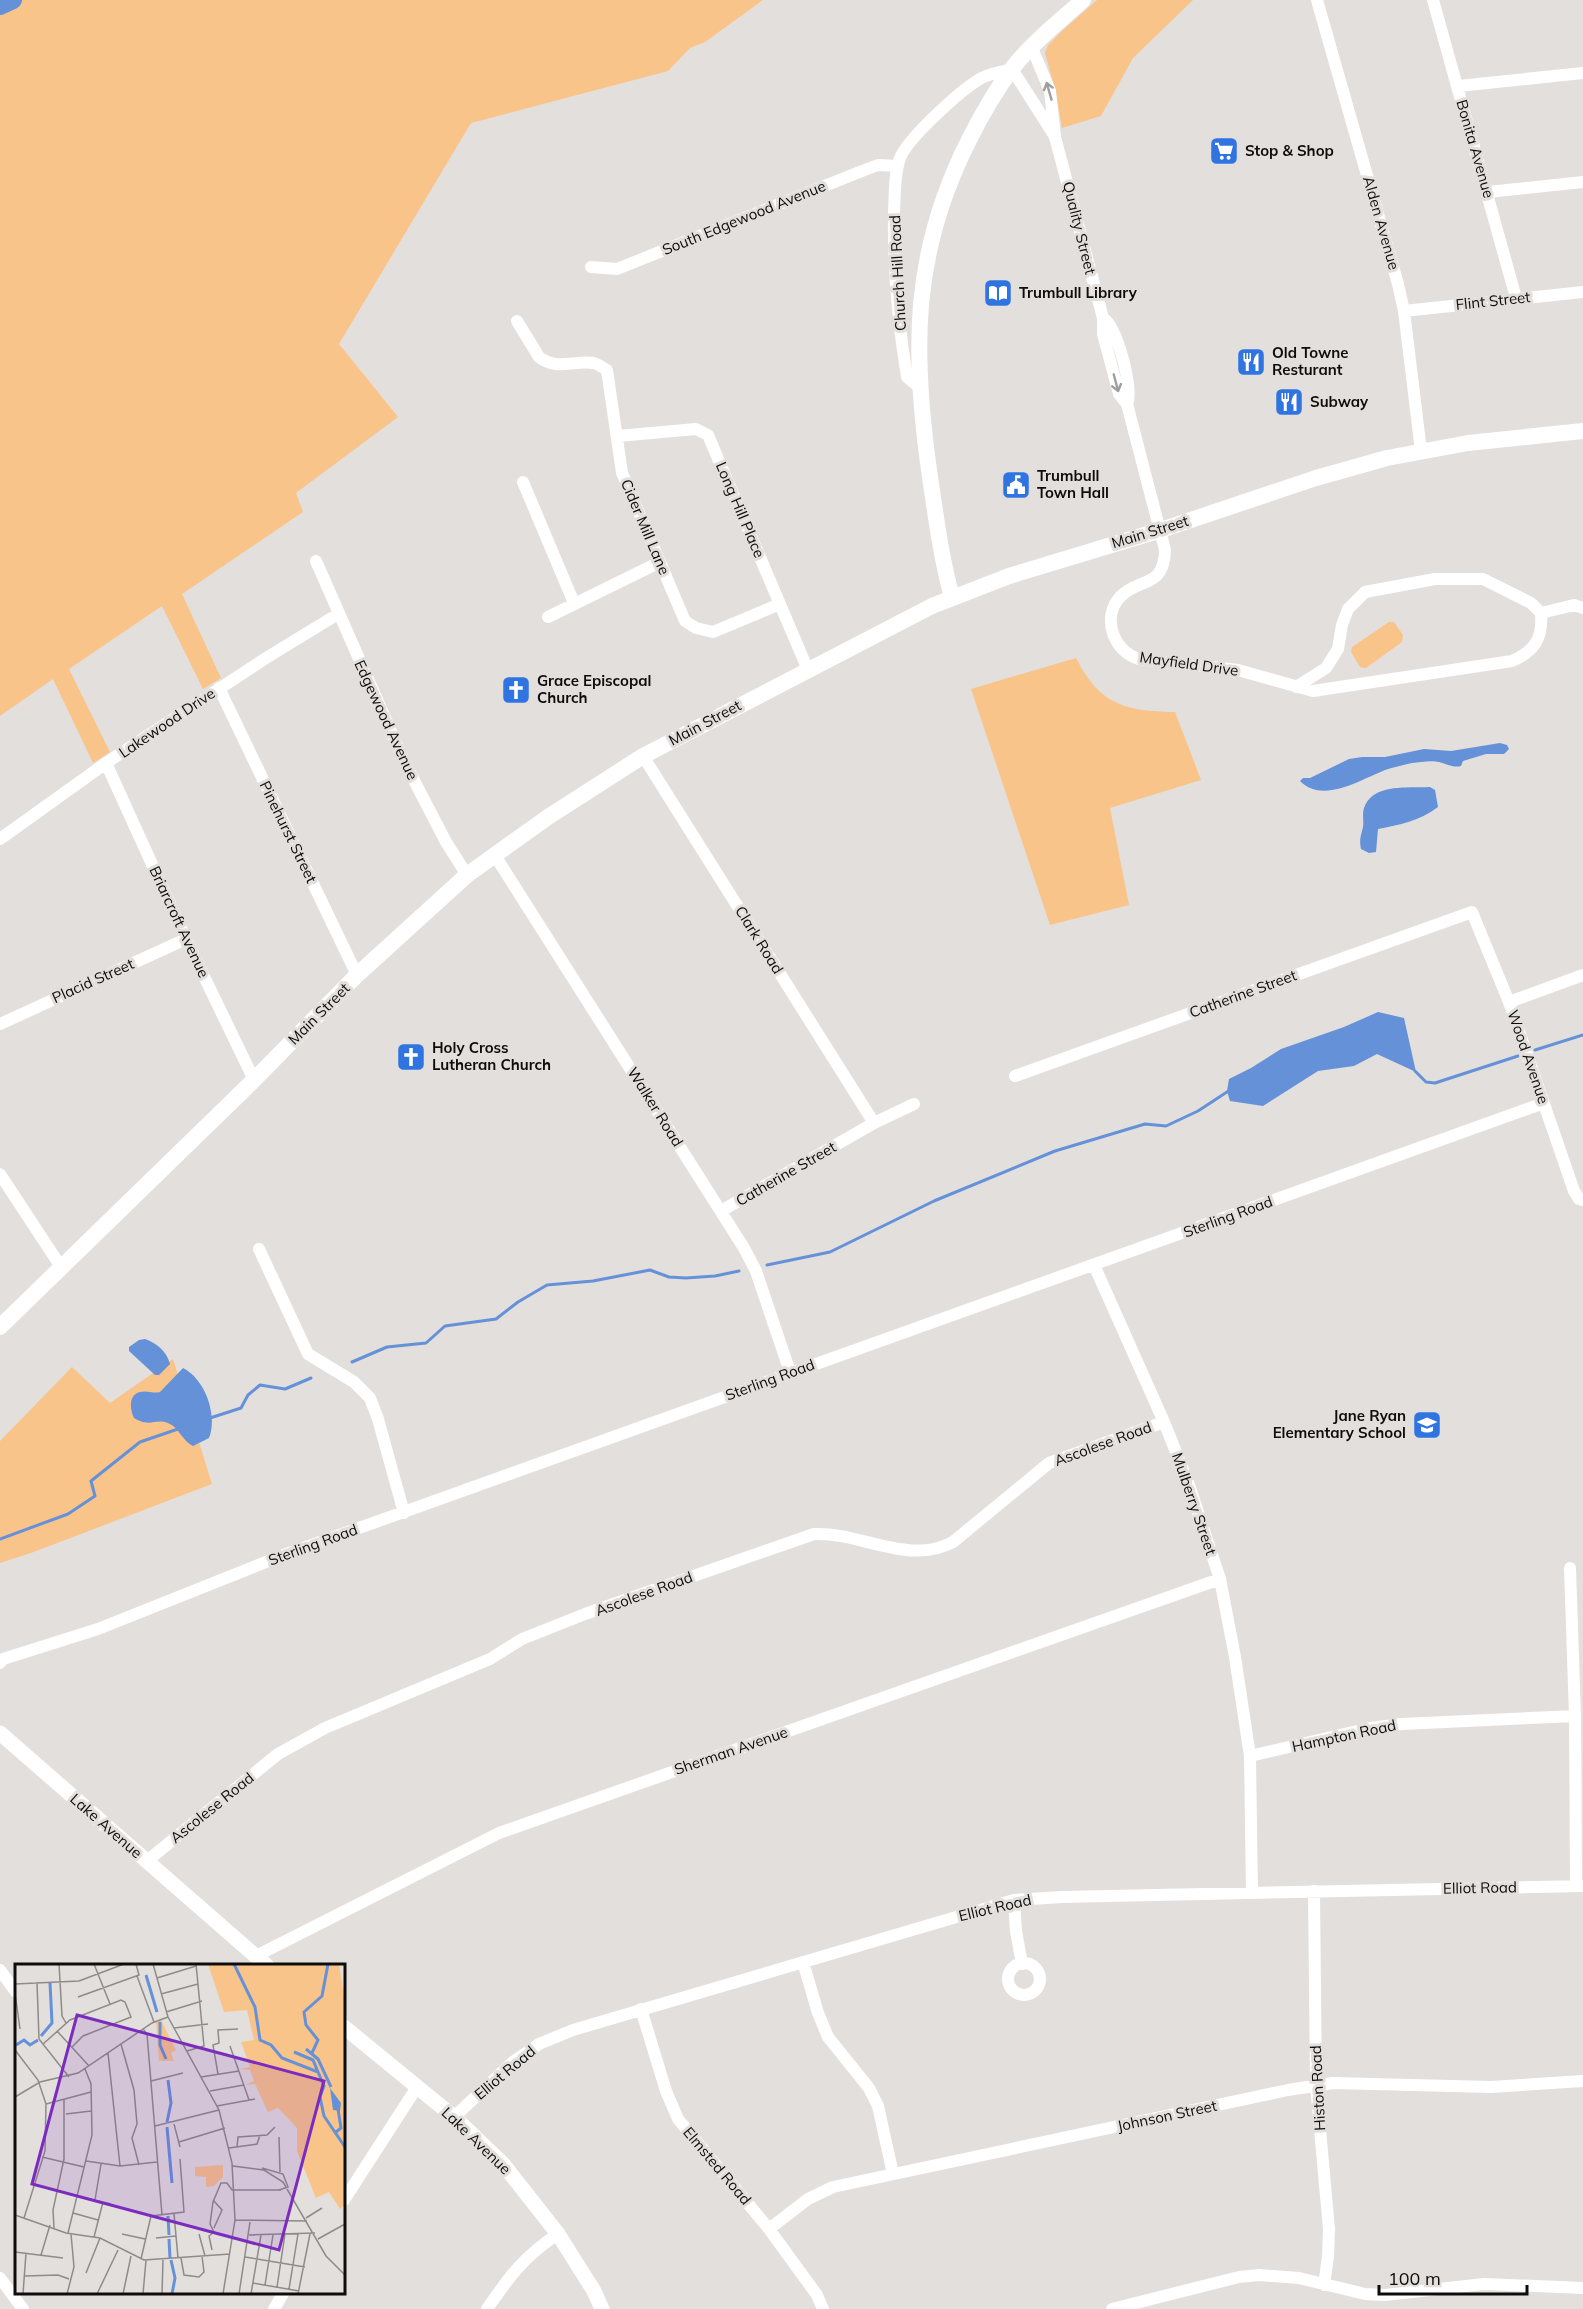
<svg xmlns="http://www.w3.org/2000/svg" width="1583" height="2309" viewBox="0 0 1583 2309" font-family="Mulish,sans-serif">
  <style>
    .green { fill: #f9c489 }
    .water { fill: #6591d8 }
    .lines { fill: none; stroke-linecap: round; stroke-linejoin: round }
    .stream { stroke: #6591d8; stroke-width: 3 }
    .river { stroke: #6591d8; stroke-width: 18 }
    .minor { stroke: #fff; stroke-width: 12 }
    .tertiary { stroke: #fff; stroke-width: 15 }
    .secondary { stroke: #fff; stroke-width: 16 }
    .oneway { stroke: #9f9e9e }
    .labels { text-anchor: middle; stroke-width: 6; stroke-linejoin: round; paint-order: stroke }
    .street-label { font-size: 15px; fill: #0e0d0c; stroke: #e3dfdc }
    .poi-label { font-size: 15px; font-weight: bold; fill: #0e0d0c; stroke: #e3dfdc; text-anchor: start }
    .inset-river { fill: none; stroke: #6591d8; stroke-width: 3 }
    .inset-road { fill: none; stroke: #8e8b89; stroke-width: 1.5 }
    .view { fill: #7b2cbf; fill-opacity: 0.15; stroke: #7b2cbf; stroke-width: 3 }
    .inset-edge { fill: none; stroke: #0e0d0c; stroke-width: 3 }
  </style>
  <rect width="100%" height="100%" fill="#e3dfdc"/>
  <path class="green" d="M0 0H763L705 42 690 48 668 71 471 123 339 344 398 417 296 493 303 512 182 594 221 678 203 689 162 606 69 669 110 752 93 763 53 679 0 716Z
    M1097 0H1193L1133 58 1101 116 1062 128 1055 89 1045 53 1048 45 1062 31Z
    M1389 622H1394L1403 635 1402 642 1366 668 1360 667 1351 652 1352 647Z
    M1076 658C1100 705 1125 711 1175 712L1201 780 1110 808 1129 905 1050 925 971 689Z
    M173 1359 212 1484 31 1553 0 1563V1441L72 1367 110 1403Z"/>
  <path class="water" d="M1500 743 1507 745 1509 749 1504 754H1486L1463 761 1461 766C1452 768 1448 764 1439 762 1432 760 1420 762 1412 763 1404 765 1393 767 1385 770 1360 780 1323 804 1300 781L1303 778H1310L1349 759 1362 757H1385L1424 749 1451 751Z
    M1430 787 1435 790 1438 807C1420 821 1399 825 1378 829L1376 852 1369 853 1361 849C1359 839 1361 836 1363 827 1364 821 1362 814 1364 808 1372 783 1409 788 1430 787Z
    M1378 1012 1404 1018 1416 1072 1377 1054 1354 1066 1318 1071 1263 1106 1230 1101 1227 1091 1229 1079 1251 1068 1281 1049 1344 1027Z
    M145 1339C157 1343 167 1352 170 1364L159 1375H155L129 1351V1347L139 1340Z
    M183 1368C205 1379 218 1415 209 1438L193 1446C182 1441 179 1427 168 1423 155 1418 150 1428 134 1418 130 1410 128 1395 140 1392 147 1390 154 1394 160 1392Z"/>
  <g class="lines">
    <path class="stream" d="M1535 1050 1583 1035
      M1415 1071 1426 1082 1435 1083 1518 1056
      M767 1265 830 1252 934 1201 1055 1151 1145 1124 1166 1126 1198 1111 1230 1090
      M352 1362 387 1347 426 1343 445 1326 496 1319 518 1302 547 1285 593 1281 650 1270 669 1277 686 1278 715 1276 739 1271
      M210 1418 241 1408 248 1395 260 1385 285 1389 311 1378
      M0 1539 68 1514 95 1496 91 1481 140 1442 178 1429"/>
    <path class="river" d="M0 6 13 0"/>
    <path class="minor" d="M1317 0 1398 284 1404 311 1421 451
      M1433 0 1516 298
      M1032 48 1050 91 1055 137 1103 318V334L1119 394 1127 404 1165 550C1164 589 1139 577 1120 597 1101 618 1114 652 1139 659L1238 670 1313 691 1512 661C1535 651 1543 638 1541 613L1574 605 1583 608
      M1458 86 1583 73
      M1488 192 1583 182
      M591 267 617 269 862 171 878 165 898 166
      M1404 311 1583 292
      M1103 318C1117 326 1134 390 1127 404
      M517 321 539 357C557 371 574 360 594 363 598 364 603 368 607 370L622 473 685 621 696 628 713 632 780 604
      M918 386 907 377C898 323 893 268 894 212 895 194 894 175 900 158 908 138 966 84 986 76 994 73 1004 71 1012 69L1054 135
      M618 436 696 429 708 435 808 670
      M523 482 574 603
      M316 561 404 761 446 842 467 875
      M548 617 660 562
      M1296 687 1326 668 1338 649 1342 625 1348 609 1365 592 1435 579H1483L1531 603 1541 613
      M219 688 357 975
      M643 756 874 1123
      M106 763 186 939 254 1080
      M0 839 106 763 266 658 338 614
      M494 854 744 1248 756 1271 790 1372
      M1509 1002 1583 975
      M0 1024 186 939
      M1015 1076 1472 912 1509 1002 1574 1191 1579 1199 1583 1200
      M0 1174 61 1267
      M721 1211 874 1123 914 1104
      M259 1249 308 1354 354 1382 370 1398 378 1419 404 1513
      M1094 1265 1164 1422 1188 1482 1220 1579 1235 1657 1250 1756 1252 1893
      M1570 1568 1575 1716 1576 1886
      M0 1663 3 1659 98 1629 281 1556 1544 1103
      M1250 1756 1370 1728 1402 1724 1575 1716
      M147 1861 278 1754 325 1728 490 1659 522 1639 585 1614 814 1534C861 1532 909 1566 953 1542L1049 1463 1164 1422
      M1314 1891 1316 2085 1329 2229 1328 2257 1324 2285
      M1014 1900 1016 1931 1022 1964
      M256 1956 499 1833 1220 1579
      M803 1962 818 2013 828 2037 869 2088 878 2106 893 2174
      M1008 1979a16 16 0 1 1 32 0a16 16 0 1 1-32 0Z
      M0 1970 16 1992
      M641 2009 666 2091 678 2119 769 2229 817 2295 823 2309
      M454 2117 513 2062 539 2044 573 2030 1014 1900 1062 1897 1583 1886
      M344 2200 417 2087
      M769 2229 808 2199 833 2187 1288 2090 1333 2083 1491 2087 1583 2081
      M0 2278 23 2309
      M274 2309 284 2292
      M487 2309C509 2277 524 2256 558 2234
      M1112 2309 1239 2277 1259 2275 1299 2278 1365 2294 1385 2295 1484 2284 1583 2288"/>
    <path class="tertiary" d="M0 1733 267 1966
      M344 2027 454 2117 503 2164 558 2234 594 2291 602 2309"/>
    <path class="secondary" d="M952 597C941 558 936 517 930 477 912 353 911 254 969 140 982 114 997 88 1014 66 1034 41 1060 21 1083 0
      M0 1327 254 1080 357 975 467 875 548 817 643 756 932 606 1009 576 1161 530 1316 478 1387 458 1468 443 1583 431"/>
  </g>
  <defs><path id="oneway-shaft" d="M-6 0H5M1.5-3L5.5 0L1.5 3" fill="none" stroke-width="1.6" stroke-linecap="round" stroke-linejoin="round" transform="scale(1.5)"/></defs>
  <g class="oneway">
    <use href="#oneway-shaft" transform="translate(1049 91) rotate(-106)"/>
    <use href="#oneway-shaft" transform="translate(1116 383) rotate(75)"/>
  </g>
  <defs>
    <g id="supermarket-square" transform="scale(1.5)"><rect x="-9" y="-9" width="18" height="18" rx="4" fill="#3074e1" stroke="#e3dfdc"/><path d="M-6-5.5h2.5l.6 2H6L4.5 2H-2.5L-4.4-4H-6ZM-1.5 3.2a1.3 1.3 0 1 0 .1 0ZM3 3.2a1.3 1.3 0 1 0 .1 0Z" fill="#fff"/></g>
    <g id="library-square" transform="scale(1.5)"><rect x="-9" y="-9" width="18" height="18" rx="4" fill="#3074e1" stroke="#e3dfdc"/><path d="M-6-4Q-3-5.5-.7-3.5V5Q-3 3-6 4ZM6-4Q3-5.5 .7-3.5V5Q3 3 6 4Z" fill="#fff"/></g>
    <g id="restaurant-square" transform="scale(1.5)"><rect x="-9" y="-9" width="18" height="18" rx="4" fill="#3074e1" stroke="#e3dfdc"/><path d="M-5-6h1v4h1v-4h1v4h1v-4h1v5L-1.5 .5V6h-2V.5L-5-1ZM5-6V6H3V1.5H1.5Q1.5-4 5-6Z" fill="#fff"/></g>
    <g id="civic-square" transform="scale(1.5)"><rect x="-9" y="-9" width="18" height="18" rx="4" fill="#3074e1" stroke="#e3dfdc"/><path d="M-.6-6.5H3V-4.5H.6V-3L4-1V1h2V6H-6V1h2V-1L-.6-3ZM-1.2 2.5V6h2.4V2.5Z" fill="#fff"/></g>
    <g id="church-square" transform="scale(1.5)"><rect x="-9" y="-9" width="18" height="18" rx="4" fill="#3074e1" stroke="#e3dfdc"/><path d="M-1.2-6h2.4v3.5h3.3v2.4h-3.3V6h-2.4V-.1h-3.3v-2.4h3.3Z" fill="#fff"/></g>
    <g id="school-square" transform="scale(1.5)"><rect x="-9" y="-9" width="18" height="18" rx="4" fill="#3074e1" stroke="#e3dfdc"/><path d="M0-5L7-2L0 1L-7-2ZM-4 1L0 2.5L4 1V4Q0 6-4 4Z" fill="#fff"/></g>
  </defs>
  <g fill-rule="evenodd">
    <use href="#supermarket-square" x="1224" y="151"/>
    <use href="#library-square" x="998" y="293"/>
    <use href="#restaurant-square" x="1251" y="362"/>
    <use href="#restaurant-square" x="1289" y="402"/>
    <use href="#civic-square" x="1016" y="485"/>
    <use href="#church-square" x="516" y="690"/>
    <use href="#church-square" x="411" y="1057"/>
    <use href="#school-square" x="1427" y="1425"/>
  </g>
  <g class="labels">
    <g class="street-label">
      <text transform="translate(1475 149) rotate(74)" y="5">Bonita Avenue</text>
      <text transform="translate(744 218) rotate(-22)" y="5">South Edgewood Avenue</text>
      <text transform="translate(1381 223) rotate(74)" y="5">Alden Avenue</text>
      <text transform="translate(1079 228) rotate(76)" y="5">Quality Street</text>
      <text transform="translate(898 273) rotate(-93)" y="5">Church Hill Road</text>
      <text transform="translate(1493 301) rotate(-6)" y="5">Flint Street</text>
      <text transform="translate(740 510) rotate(67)" y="5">Long Hill Place</text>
      <text transform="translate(645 527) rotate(67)" y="5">Cider Mill Lane</text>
      <text transform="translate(1150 532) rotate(-17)" y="5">Main Street</text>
      <text transform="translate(1189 664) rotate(8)" y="5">Mayfield Drive</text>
      <text transform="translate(386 720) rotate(65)" y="5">Edgewood Avenue</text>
      <text transform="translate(167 723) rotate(-34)" y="5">Lakewood Drive</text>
      <text transform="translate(705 723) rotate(-28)" y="5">Main Street</text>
      <text transform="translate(288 832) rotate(64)" y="5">Pinehurst Street</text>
      <text transform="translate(179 922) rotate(65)" y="5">Briarcroft Avenue</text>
      <text transform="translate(759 940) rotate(58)" y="5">Clark Road</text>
      <text transform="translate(93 981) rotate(-24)" y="5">Placid Street</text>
      <text transform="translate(1243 994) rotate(-20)" y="5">Catherine Street</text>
      <text transform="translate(319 1014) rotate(-45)" y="5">Main Street</text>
      <text transform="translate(1528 1057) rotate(71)" y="5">Wood Avenue</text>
      <text transform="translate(655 1107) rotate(58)" y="5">Walker Road</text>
      <text transform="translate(786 1174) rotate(-30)" y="5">Catherine Street</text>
      <text transform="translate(1228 1217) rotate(-20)" y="5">Sterling Road</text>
      <text transform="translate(770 1380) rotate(-20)" y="5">Sterling Road</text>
      <text transform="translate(1103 1444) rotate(-20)" y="5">Ascolese Road</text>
      <text transform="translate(1194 1504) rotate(71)" y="5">Mulberry Street</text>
      <text transform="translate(313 1545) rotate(-20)" y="5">Sterling Road</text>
      <text transform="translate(644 1594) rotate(-20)" y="5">Ascolese Road</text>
      <text transform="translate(1344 1736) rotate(-12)" y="5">Hampton Road</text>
      <text transform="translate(731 1751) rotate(-19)" y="5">Sherman Avenue</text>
      <text transform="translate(212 1808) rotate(-39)" y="5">Ascolese Road</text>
      <text transform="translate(106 1826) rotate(41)" y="5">Lake Avenue</text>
      <text transform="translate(1480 1888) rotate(-1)" y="5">Elliot Road</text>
      <text transform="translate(995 1908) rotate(-13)" y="5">Elliot Road</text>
      <text transform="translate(505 2073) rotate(-40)" y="5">Elliot Road</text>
      <text transform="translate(1318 2088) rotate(-93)" y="5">Histon Road</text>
      <text transform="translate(1167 2116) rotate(-12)" y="5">Johnson Street</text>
      <text transform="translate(476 2141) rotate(44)" y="5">Lake Avenue</text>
      <text transform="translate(717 2166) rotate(50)" y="5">Elmsted Road</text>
    </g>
    <g class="poi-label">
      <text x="1245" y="156">Stop &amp; Shop</text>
      <text x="1019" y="298">Trumbull Library</text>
      <text x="1272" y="358">Old Towne<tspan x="1272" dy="17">Resturant</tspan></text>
      <text x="1310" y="407">Subway</text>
      <text x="1037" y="481">Trumbull<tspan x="1037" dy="17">Town Hall</tspan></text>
      <text x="537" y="686">Grace Episcopal<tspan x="537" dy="17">Church</tspan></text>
      <text x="432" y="1053">Holy Cross<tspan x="432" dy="17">Lutheran Church</tspan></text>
      <text x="1406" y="1421" text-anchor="end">Jane Ryan<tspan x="1406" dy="17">Elementary School</tspan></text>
    </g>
  </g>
  <g transform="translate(15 1964)">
    <rect width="330" height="330" fill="#e3dfdc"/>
    <path d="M193 0H324L330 38V241L325 245 314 228 301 234 282 187V164L263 144 253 148 240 120 230 121 239 117 235 106 225 105 235 103 226 78 239 76 232 46 209 48ZM146 56 161 86 156 89 159 97H144L141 58ZM208 201V213L199 222 191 223V213L180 212V203Z" fill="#f9c489"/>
    <path d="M315 124 326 139 325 147 318 146Z" fill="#6591d8"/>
    <path class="inset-river" d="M219 0 240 43 245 76 256 81 267 94 303 108 309 122 305 133 309 152 330 183M131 11 142 48M145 58V81L151 95M26 72 37 59 35 19M1 81 9 76 15 81 23 76M291 85 303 95 316 123M279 88 298 96 303 108M297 89 303 76 291 61 289 48 307 32 313 0M152 158 156 139 153 116M152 163 157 219M321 168 326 164 323 145M153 252 154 271M154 275 155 294M156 296 160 314 157 330"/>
    <path class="inset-road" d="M44 0 47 52 51 59M79 0 95 40M138 0 153 53 204 146 217 199 220 256 208 330M122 12 139 58M142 14 181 2M22 18 24 75 54 113M0 20 64 17 109 0M0 29 5 65M146 30 183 20M63 33 124 11 121 0M151 48 187 37M159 64 193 60M128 65 132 70 147 251M42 67 74 102M28 80 55 56 106 36 110 38 116 53 68 72 57 83M106 80 119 126 122 160 117 174 124 201M215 82 234 136M0 86 23 116 31 140 30 187 9 254M172 87 189 82 181 0M93 89 105 202M203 110 198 81 204 79 203 66 223 65M186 113 224 107M136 117 168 109M195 127 229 121M0 133 25 118 63 109 137 59 153 53M31 140 76 128M202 142 240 135M51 150 76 147M159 160 165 183M140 162 204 146M264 173 265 208M164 178 210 164M222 183 223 173 252 171 260 163M214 184 242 180 245 171M27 193 69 203M71 197 105 202 142 198M218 202 249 206 268 218 311 292 330 311M247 204 268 210 273 223 264 226M242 226H266M62 232 96 240M80 236 86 200M198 236 207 246 199 264M58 249 83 256M159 250 163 294M0 251 51 269 85 274 129 296 215 290M291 254 307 244M220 256 292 257M39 264 38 246 49 195V136M53 269 77 171 76 120 70 105M107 270 130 275M184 270 190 292M234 271 300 269M79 273 88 238M141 274 161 272M303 275 330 260M197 286 194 272 199 268 195 260 198 238 206 219H212L217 226H243M0 288 48 294M26 291 35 261M230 293 290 303M166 294 169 311 184 313 189 308 187 292M126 295 136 252 169 248 165 195M71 309 85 274M10 312 43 311 54 315M238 319 284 327M250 321 258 271M262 323 270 270M274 325 283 270M8 330 11 289M52 330 59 303 56 270M82 330 103 286M108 330 116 292M128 330 131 296M147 330 148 296M224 330 235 258M236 330 246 271M283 330 295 270"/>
    <path class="view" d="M62 51 309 117 264 286 17 220Z"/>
    <rect width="330" height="330" class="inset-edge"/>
  </g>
  <path d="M1379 2285v9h148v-9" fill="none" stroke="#0e0d0c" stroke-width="3"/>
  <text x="1388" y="2285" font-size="18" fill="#0e0d0c" stroke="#e3dfdc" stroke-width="4.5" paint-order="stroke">100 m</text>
</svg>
